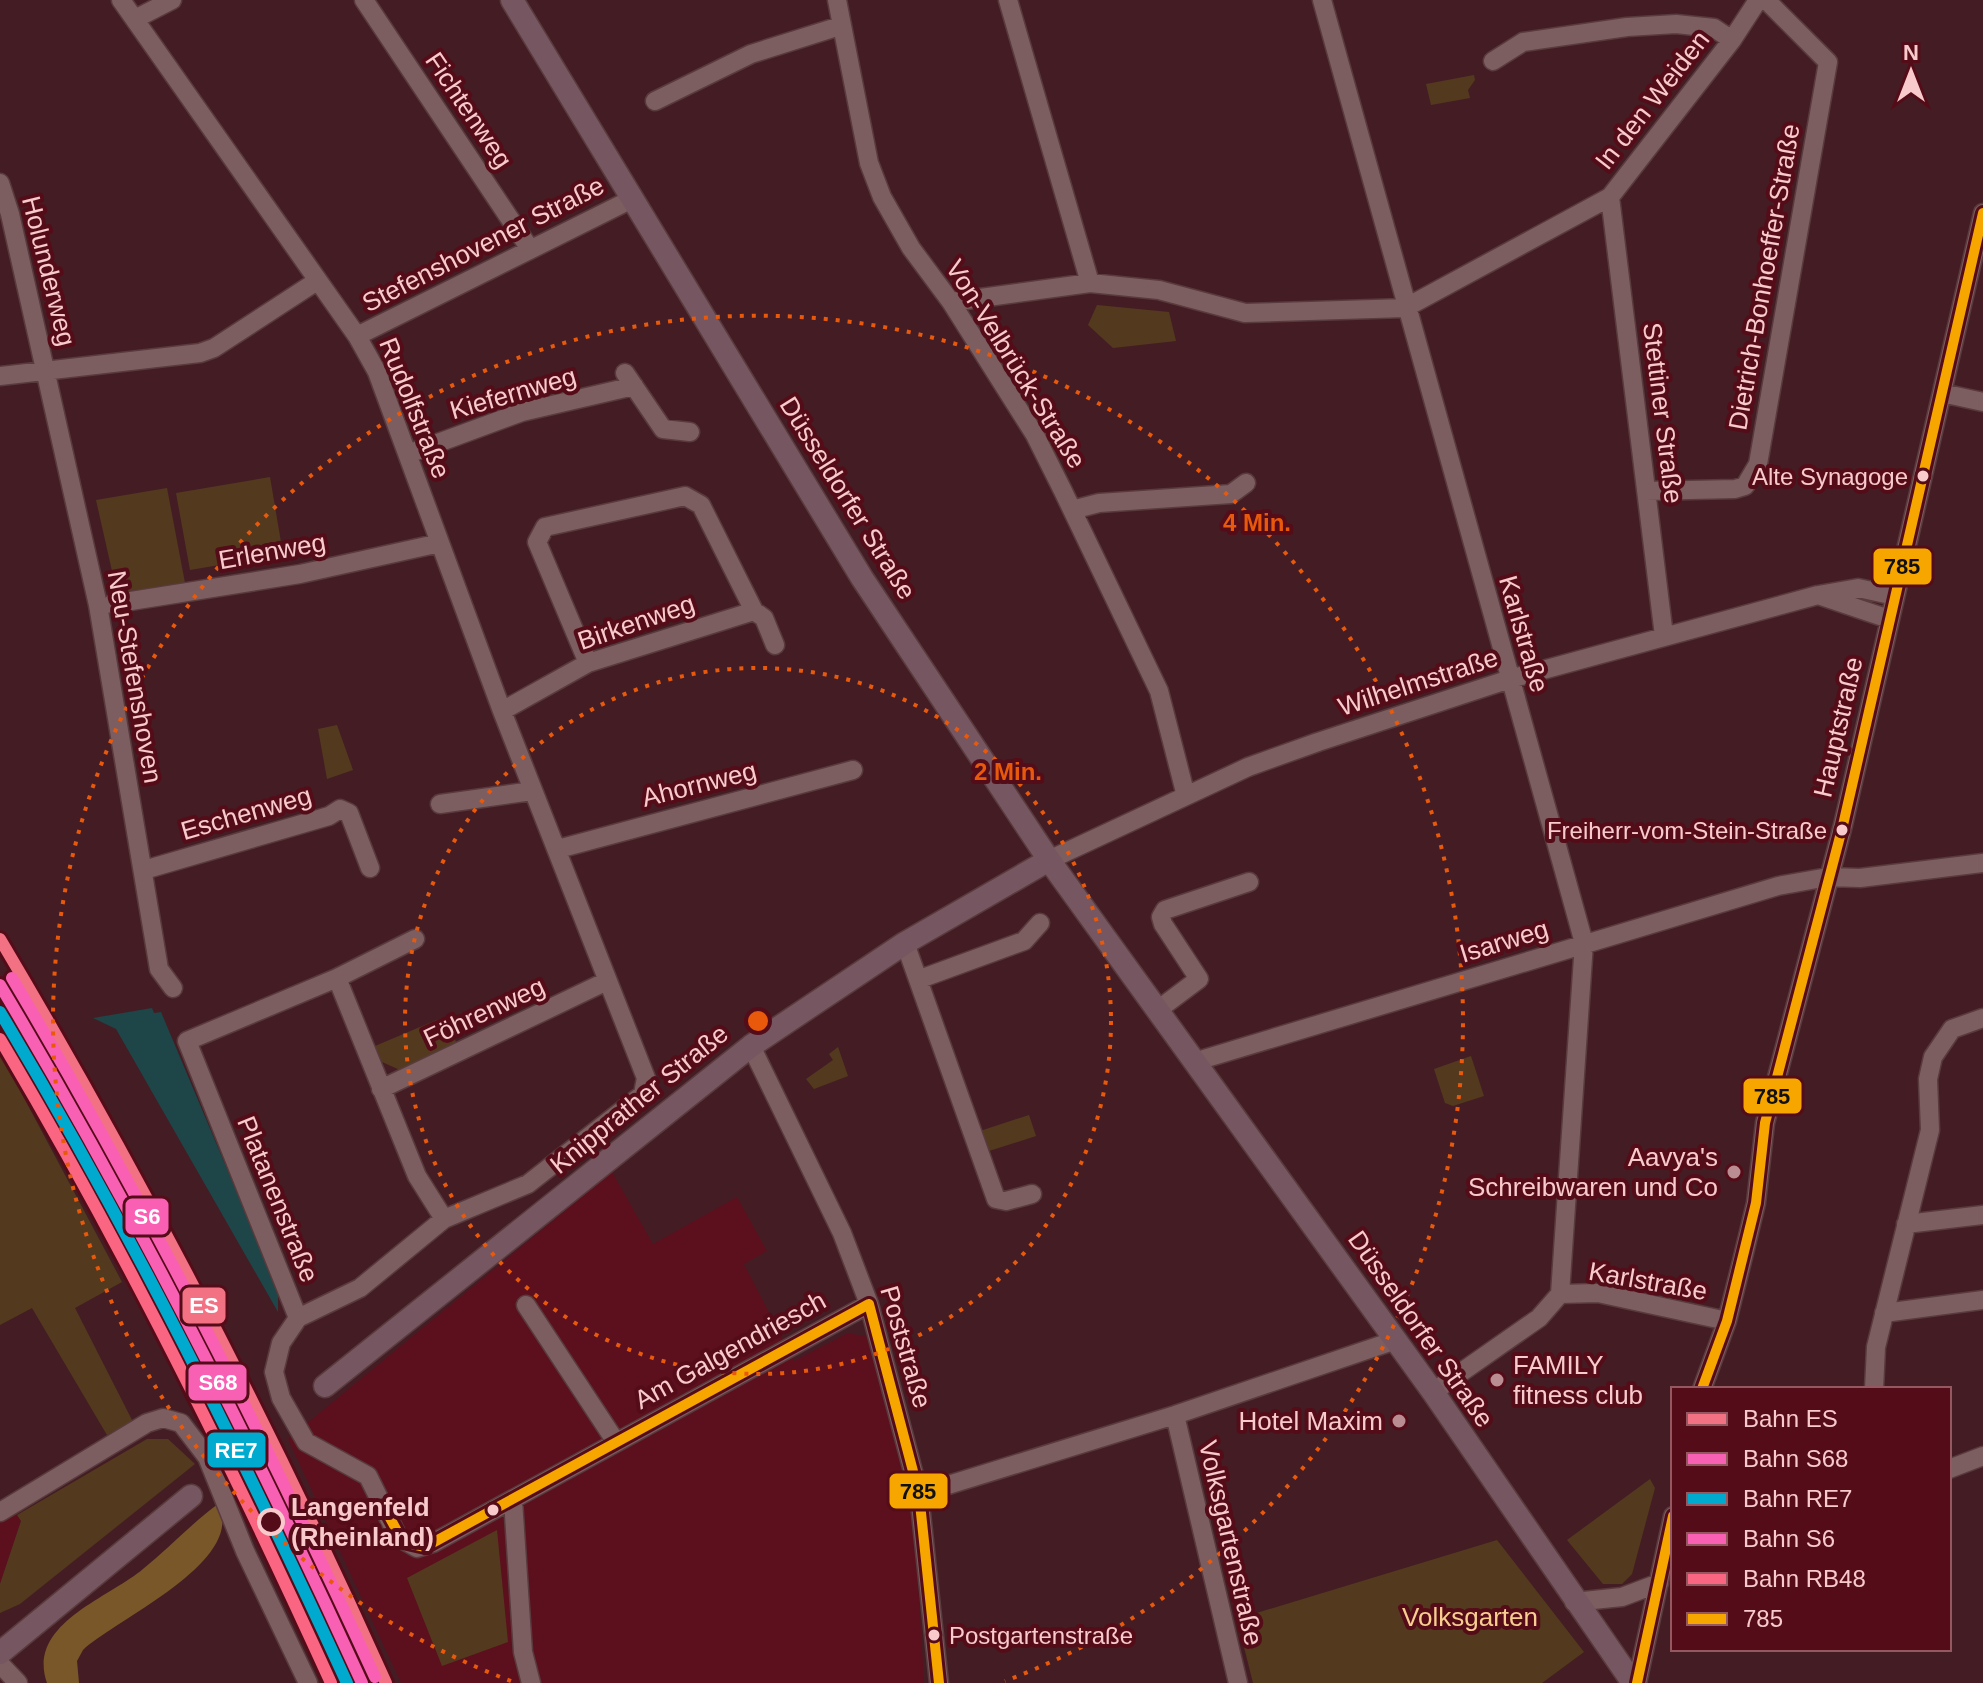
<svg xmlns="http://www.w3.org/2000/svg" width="1983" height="1683" viewBox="0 0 1983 1683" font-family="Arial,sans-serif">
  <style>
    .built { fill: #5c101e }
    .green { fill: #533a1e }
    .forest { fill: #7a5728 }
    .water { fill: #1e4547 }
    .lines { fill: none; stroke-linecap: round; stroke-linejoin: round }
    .minor-casing { stroke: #593a3d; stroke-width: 21 }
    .major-casing { stroke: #593a3d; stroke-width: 25 }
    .minor { stroke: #7c5e60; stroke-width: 18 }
    .major { stroke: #765660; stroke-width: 22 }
    .bus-1-casing { stroke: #550c19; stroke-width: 16 }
    .bus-1 { stroke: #f7a600; stroke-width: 10 }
    .rail-1-casing { stroke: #550c19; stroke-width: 18 }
    .rail-2-casing { stroke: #550c19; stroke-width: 18 }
    .rail-3-casing { stroke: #550c19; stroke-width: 18 }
    .rail-4-casing { stroke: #550c19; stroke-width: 18 }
    .rail-5-casing { stroke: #550c19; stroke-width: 18 }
    .rail-1 { stroke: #f27284; stroke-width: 12 }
    .rail-2 { stroke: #f860b3; stroke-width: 12 }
    .rail-3 { stroke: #00a9ce; stroke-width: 12 }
    .rail-4 { stroke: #f960b3; stroke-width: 12 }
    .rail-5 { stroke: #fa6682; stroke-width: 12 }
    .ring { fill: none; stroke: #e8590c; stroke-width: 4; stroke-dasharray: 4 8 }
    .bus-dot { fill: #f8cacb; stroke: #550c19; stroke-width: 3 }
    .poi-dot { fill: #b98d91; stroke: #550c19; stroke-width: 3 }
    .stop-dot { fill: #550c19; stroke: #f8cacb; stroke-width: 4 }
    .labels { text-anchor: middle; stroke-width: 8; stroke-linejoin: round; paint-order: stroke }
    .bus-label { font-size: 24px; fill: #f8cacb; stroke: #550c19; text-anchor: end }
    .street-label { font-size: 26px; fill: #f8cacb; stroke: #550c19 }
    .poi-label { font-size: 26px; fill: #f8cacb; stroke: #550c19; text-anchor: end }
    .stop-label { font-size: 26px; font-weight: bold; fill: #f8cacb; stroke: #550c19; text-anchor: start }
    .park-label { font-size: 26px; fill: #f7ce90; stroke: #550c19 }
    .centre { fill: #e8590c; stroke: #550c19; stroke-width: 4 }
    .ring-label { font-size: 24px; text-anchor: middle; font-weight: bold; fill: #e8590c; stroke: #550c19; stroke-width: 8; stroke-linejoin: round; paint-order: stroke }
    .line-badge { stroke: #550c19; stroke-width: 3 }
    .badge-label { font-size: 22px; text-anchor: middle; font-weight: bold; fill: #fff }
    .pale-badge-label { font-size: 22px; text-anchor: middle; font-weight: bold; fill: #111 }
  </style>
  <rect width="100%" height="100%" fill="#441d24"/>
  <path class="built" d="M612 1172 653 1244 737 1197 767 1251 744 1264 794 1361 848 1333 869 1337 913 1494 924 1683H401L288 1439Z
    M9 1504 21 1521 0 1584V1509Z"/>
  <path class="green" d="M1474 75 1475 80 1468 90 1470 98 1431 105 1426 84Z
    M1097 305 1169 312 1176 341 1113 348 1088 325Z
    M270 477 283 554 190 570 176 493Z
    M167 488 185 583 117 593 96 500Z
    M337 725 353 770 327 779 318 729Z
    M446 1016 458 1047 400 1070 382 1062 375 1046Z
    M838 1047 848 1076 814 1089 806 1079 833 1060 829 1054Z
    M0 1053 122 1282 75 1308 133 1422 107 1435 32 1308 0 1325Z
    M1471 1056 1484 1096 1453 1106 1445 1103 1434 1069Z
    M1029 1115 1036 1136 986 1152 980 1131Z
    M147 1439H168L195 1464 20 1604 0 1613V1584L21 1521 17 1515Z
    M1650 1479 1655 1488 1632 1574 1622 1584H1603L1567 1540Z
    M497 1530 508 1642 442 1666 407 1578Z
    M1497 1540 1584 1652 1542 1683H1253L1237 1619Z"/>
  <path class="forest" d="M218 1504C248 1561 116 1619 83 1650L77 1661 79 1683H47C26 1624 109 1598 143 1569 169 1548 191 1524 218 1504Z"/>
  <path class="water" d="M152 1008 154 1013 161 1012 278 1290V1312L116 1029 93 1018Z"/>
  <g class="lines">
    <g class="minor-casing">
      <path id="minor" d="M121 0 357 336 377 372 502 711 646 1078 643 1094 528 1184 444 1219 360 1288 298 1318 187 1041 337 978 417 1176 444 1219
        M364 0 530 249
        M837 0 869 163 882 197 911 248 951 302 1035 435 1063 491 1159 691 1186 796
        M1008 0 1090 283
        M1322 0 1584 943 1560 1294 1539 1318 1433 1392
        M135 19 172 0
        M1493 61 1523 42 1627 27 1676 24 1714 28 1732 40
        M655 101 751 54 840 26
        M0 183 10 214 98 605 159 969 173 988
        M1610 197 1664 636
        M951 302 1090 283 1159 290 1245 313 1405 308 1610 197 1732 40 1758 0
        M357 336 632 199
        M625 373 663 429 690 432
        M0 376 200 353 214 348 317 281
        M1942 393 1983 402
        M408 454 522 412 634 386
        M1646 491 1735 489 1745 486 1758 464 1828 62 1766 0
        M1072 510 1099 503 1231 494 1246 483
        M1818 595 1889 619
        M112 604 300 574 440 543
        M588 663 537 542 545 527 685 496 701 505 754 611
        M502 711 588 663 754 611 764 618 775 645
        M440 804 532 791
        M558 849 853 770
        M1049 860 1248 767 1318 742 1510 679 1818 595 1858 588 1895 596
        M144 870 329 816 340 809 349 813 370 868
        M905 943 996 1199 1006 1201 1032 1194
        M337 978 415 939
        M920 979 1024 941 1040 923
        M1159 1009 1199 979 1163 924 1161 917 1165 910 1249 882
        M751 1046 842 1233 869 1304 919 1494 939 1683
        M1197 1061 1778 886 1828 877 1860 878 1983 863
        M381 1089 607 981
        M1906 1224 1983 1215
        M1560 1294 1598 1293 1727 1321
        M526 1305 616 1442
        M1884 1313 1983 1300
        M298 1318 281 1343 274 1372 281 1398 306 1442 368 1476 398 1537 417 1548 433 1543 869 1304
        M1702 1389 1727 1321 1743 1257 1756 1203 1765 1123 1843 825 1983 213
        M1874 1389 1876 1347 1930 1130 1928 1079 1933 1057 1952 1029 1983 1018
        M1175 1415 1238 1683
        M1949 1469 1983 1456
        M919 1494 1175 1415 1396 1340
        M513 1500 523 1652 531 1683
        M0 1512 147 1423 163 1418 181 1423 207 1457 245 1551 308 1683
        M1574 1602 1622 1597 1659 1583
        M0 1664 18 1683
        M1637 1683 1673 1516"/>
    </g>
    <g class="major-casing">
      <path id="major" d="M512 0 862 578 1049 860 1433 1392 1633 1683
        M325 1386 751 1046 905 943 1049 860
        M0 1653 191 1496"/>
    </g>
    <use href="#minor" class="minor"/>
    <use href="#major" class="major"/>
    <g class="bus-1-casing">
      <path id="bus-1" d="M869 1304 919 1494 939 1683
        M1702 1389 1727 1321 1756 1203 1765 1123 1843 825 1983 213
        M384 1507 403 1542 425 1547 869 1304
        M1637 1683 1673 1516"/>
    </g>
    <use href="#bus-1" class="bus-1"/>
    <g class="rail-1-casing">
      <path id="rail-1" d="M0 939C143 1180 271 1427 386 1683"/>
    </g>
    <g class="rail-2-casing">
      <path id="rail-2" d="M0 985C135 1211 253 1444 362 1683"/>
    </g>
    <g class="rail-3-casing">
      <path id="rail-3" d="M0 1012C130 1229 242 1454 347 1683"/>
    </g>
    <g class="rail-4-casing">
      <path id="rail-4" d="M12 978C147 1204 265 1438 375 1677"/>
    </g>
    <g class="rail-5-casing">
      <path id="rail-5" d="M0 1039C124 1247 231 1463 331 1683"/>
    </g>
    <use href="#rail-1" class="rail-1"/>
    <use href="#rail-2" class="rail-2"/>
    <use href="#rail-3" class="rail-3"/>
    <use href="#rail-4" class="rail-4"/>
    <use href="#rail-5" class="rail-5"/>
  </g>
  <g class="ring">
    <circle cx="758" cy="1021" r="353"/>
    <path d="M511 1681A705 705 0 1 1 1005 1681"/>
  </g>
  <g class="bus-dot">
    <circle cx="1923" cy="476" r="7"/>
    <circle cx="1842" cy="830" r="7"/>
    <circle cx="493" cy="1510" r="7"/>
    <circle cx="934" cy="1635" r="7"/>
  </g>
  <g class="poi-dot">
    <circle cx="1734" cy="1172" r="8"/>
    <circle cx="1497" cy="1380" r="8"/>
    <circle cx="1399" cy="1421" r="8"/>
  </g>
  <circle class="stop-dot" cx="271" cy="1522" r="12"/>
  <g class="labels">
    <g class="bus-label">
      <text x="1908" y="485">Alte Synagoge</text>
      <text x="1827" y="839">Freiherr-vom-Stein-Straße</text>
      <text x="949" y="1644" text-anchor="start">Postgartenstraße</text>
    </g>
    <g class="street-label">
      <text transform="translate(1652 100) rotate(-52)" y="9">In den Weiden</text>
      <text transform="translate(469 110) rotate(56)" y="9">Fichtenweg</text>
      <text transform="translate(483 244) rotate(-27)" y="9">Stefenshovener Straße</text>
      <text transform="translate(49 271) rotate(76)" y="9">Holunderweg</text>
      <text transform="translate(1764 277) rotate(-80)" y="9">Dietrich-Bonhoeffer-Straße</text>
      <text transform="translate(1016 364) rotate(58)" y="9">Von-Velbrück-Straße</text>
      <text transform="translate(513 393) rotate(-16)" y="9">Kiefernweg</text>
      <text transform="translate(415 408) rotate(68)" y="9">Rudolfstraße</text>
      <text transform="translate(1663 413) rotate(83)" y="9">Stettiner Straße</text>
      <text transform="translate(848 498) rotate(58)" y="9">Düsseldorfer Straße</text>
      <text transform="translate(272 551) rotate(-10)" y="9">Erlenweg</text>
      <text transform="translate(636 622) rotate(-19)" y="9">Birkenweg</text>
      <text transform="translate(1524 634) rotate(74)" y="9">Karlstraße</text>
      <text transform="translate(135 677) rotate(80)" y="9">Neu-Stefenshoven</text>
      <text transform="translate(1418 682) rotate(-18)" y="9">Wilhelmstraße</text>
      <text transform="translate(1838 727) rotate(-77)" y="9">Hauptstraße</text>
      <text transform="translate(699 784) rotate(-14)" y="9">Ahornweg</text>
      <text transform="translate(246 813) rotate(-16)" y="9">Eschenweg</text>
      <text transform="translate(1504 941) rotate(-17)" y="9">Isarweg</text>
      <text transform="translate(484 1012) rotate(-25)" y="9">Föhrenweg</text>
      <text transform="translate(639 1099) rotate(-39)" y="9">Knipprather Straße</text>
      <text transform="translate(278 1199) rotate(68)" y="9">Platanenstraße</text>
      <text transform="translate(1648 1281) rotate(10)" y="9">Karlstraße</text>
      <text transform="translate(1421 1329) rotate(55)" y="9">Düsseldorfer Straße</text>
      <text transform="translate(906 1347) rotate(74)" y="9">Poststraße</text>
      <text transform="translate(730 1350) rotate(-29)" y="9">Am Galgendriesch</text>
      <text transform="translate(1231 1543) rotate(77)" y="9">Volksgartenstraße</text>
    </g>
    <g class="poi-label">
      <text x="1718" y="1166">Aavya's<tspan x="1718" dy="30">Schreibwaren und Co</tspan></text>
      <text x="1513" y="1374" text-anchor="start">FAMILY<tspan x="1513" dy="30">fitness club</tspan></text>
      <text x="1383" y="1430">Hotel Maxim</text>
    </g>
    <g class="stop-label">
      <text x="291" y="1516">Langenfeld<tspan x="291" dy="30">(Rheinland)</tspan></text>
    </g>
    <g class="park-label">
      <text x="1470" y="1626">Volksgarten</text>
    </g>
  </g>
  <circle cx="758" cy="1021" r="12" class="centre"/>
  <g class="ring-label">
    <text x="1257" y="531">4 Min.</text>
    <text x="1008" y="780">2 Min.</text>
  </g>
  <g class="line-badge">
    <rect x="1872" y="547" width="61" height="39" rx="8" fill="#f7a600"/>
    <rect x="1742" y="1077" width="61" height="38" rx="8" fill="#f7a600"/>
    <rect x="124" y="1197" width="46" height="39" rx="8" fill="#f960b3"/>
    <rect x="181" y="1286" width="46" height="39" rx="8" fill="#f27284"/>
    <rect x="187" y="1363" width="61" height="39" rx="8" fill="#f860b3"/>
    <rect x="206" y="1431" width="61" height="38" rx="8" fill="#00a9ce"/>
    <rect x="888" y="1472" width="61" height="38" rx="8" fill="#f7a600"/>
  </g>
  <g class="badge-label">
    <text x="147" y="1224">S6</text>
    <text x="204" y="1313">ES</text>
    <text x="218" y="1390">S68</text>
    <text x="236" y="1458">RE7</text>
  </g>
  <g class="pale-badge-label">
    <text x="1902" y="574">785</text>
    <text x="1772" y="1104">785</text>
    <text x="918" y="1499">785</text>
  </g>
  <rect x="1671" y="1387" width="280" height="264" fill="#550c19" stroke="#965860" stroke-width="2"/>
  <rect x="1687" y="1413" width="40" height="12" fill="#f27284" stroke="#965860" stroke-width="2"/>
  <text x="1743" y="1427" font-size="24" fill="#f8cacb">Bahn ES</text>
  <rect x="1687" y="1453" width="40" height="12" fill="#f860b3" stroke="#965860" stroke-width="2"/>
  <text x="1743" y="1467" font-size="24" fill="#f8cacb">Bahn S68</text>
  <rect x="1687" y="1493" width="40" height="12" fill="#00a9ce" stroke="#965860" stroke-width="2"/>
  <text x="1743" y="1507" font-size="24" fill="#f8cacb">Bahn RE7</text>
  <rect x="1687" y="1533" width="40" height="12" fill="#f960b3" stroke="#965860" stroke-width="2"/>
  <text x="1743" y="1547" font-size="24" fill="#f8cacb">Bahn S6</text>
  <rect x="1687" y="1573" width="40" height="12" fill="#fa6682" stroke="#965860" stroke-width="2"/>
  <text x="1743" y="1587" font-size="24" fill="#f8cacb">Bahn RB48</text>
  <rect x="1687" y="1613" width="40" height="12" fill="#f7a600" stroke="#965860" stroke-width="2"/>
  <text x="1743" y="1627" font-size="24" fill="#f8cacb">785</text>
  <g transform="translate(1911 72)" stroke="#550c19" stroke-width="6" paint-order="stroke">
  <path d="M0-6L14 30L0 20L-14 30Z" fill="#f8cacb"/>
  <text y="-12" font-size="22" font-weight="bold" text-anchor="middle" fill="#f8cacb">N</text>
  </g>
</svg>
